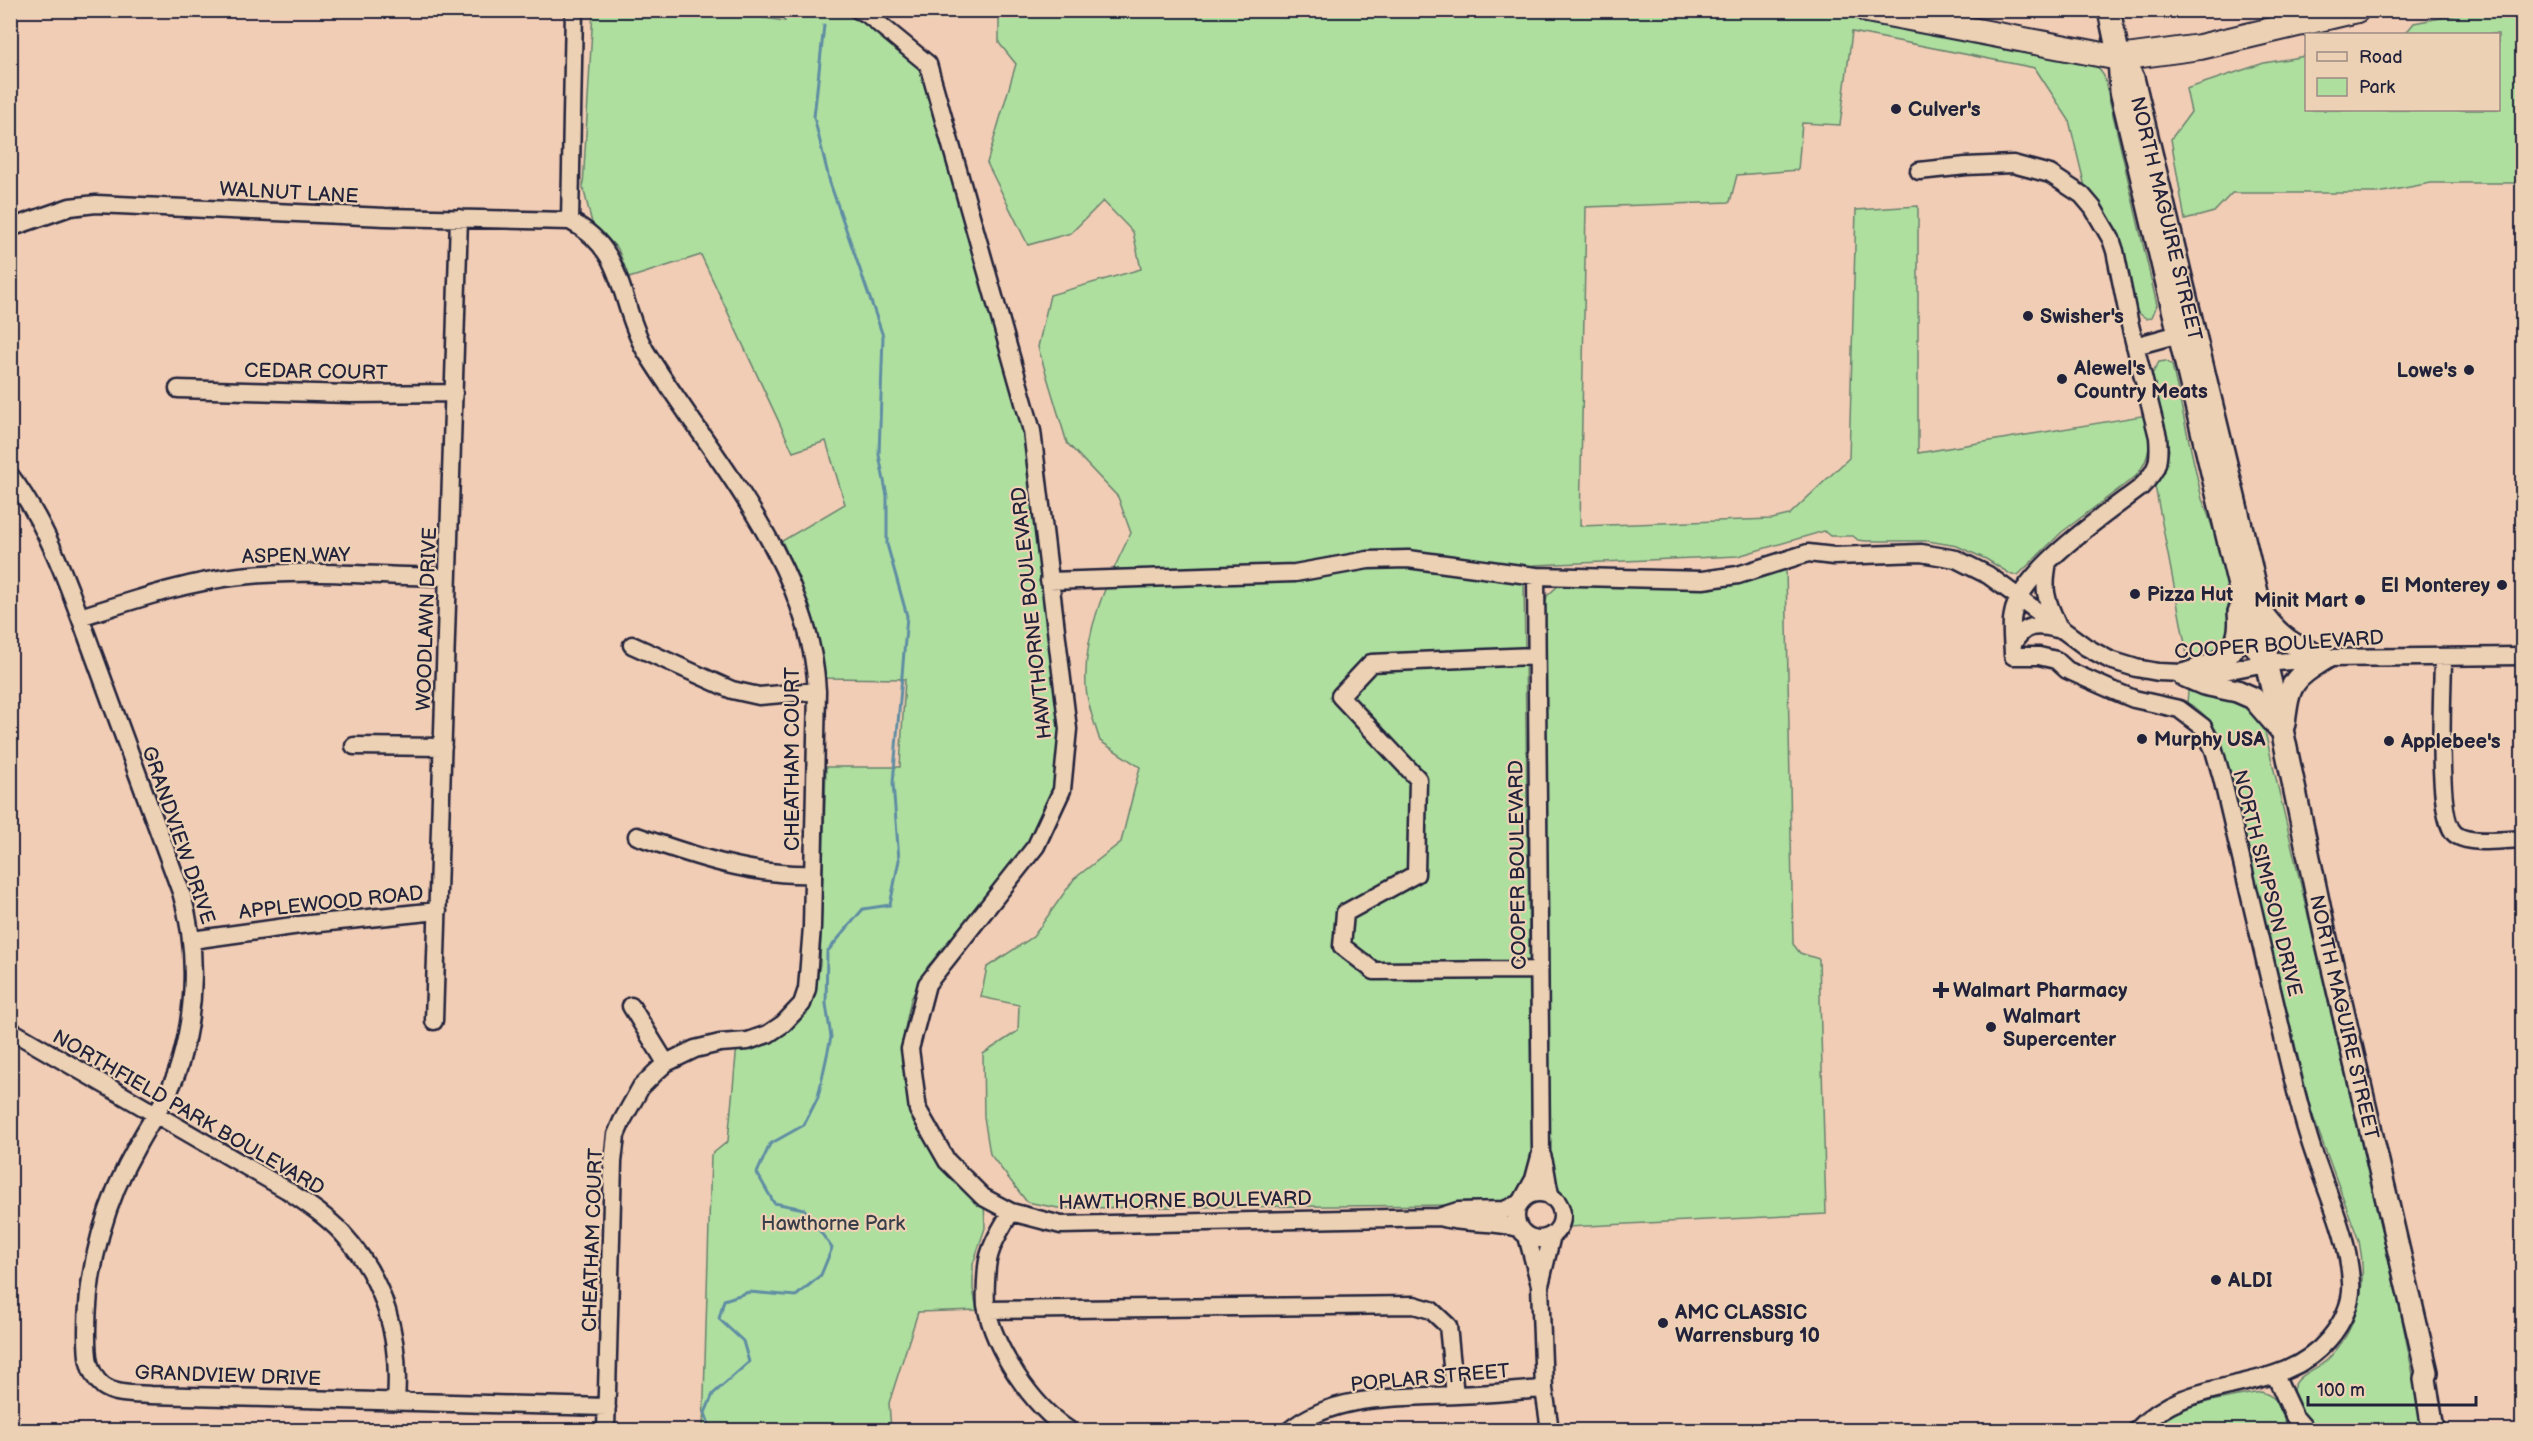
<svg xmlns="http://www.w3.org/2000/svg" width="2533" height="1441" viewBox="0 0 2533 1441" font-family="'Balsamiq Sans',sans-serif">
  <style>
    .green { fill: #afdf9f; stroke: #68806d; stroke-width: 1.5 }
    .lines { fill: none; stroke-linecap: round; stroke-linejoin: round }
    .stream { stroke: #5f8da3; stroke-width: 3 }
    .minor-casing { stroke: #22223b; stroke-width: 21 }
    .major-casing { stroke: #22223b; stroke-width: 26 }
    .highway-casing { stroke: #22223b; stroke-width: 28 }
    .minor { stroke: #edd1b4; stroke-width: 16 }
    .major { stroke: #edd1b4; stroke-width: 21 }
    .highway { stroke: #edd1b4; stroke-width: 24 }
    .poi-dot { fill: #22223b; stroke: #edd1b4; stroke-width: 2 }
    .labels { text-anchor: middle; stroke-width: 4.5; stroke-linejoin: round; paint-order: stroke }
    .poi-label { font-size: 20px; font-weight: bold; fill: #22223b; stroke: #edd1b4; text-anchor: start }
    .street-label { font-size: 20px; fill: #22223b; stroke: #edd1b4 }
    .park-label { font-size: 20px; fill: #373e4a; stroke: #edd1b4 }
  </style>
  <rect width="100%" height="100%" fill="#f2cdb5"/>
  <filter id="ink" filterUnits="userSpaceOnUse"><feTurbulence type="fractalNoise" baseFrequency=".0167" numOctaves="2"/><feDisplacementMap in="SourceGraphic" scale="12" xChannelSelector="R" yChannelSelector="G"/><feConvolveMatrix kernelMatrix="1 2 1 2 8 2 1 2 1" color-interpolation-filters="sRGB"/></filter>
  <g filter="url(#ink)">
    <path class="green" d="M834 10 862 17 919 61 1032 448 1064 751 1053 805 1015 863 928 966 911 999 904 1033V1066L908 1099 984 1202 985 1228 973 1264V1289L977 1310 918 1312 889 1403 891 1430H703L711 1155 728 1141 737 1045 809 1004 816 987 820 964 826 767H900L905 679 824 678 799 579 782 541 845 504 826 441 793 452 701 255 629 278 618 249 592 223 583 187 593 11H717L785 21 783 11Z
      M2483 10 2522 11V183H2431L2378 193H2232L2214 212 2185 220 2171 139 2191 112 2186 89 2264 63 2306 56V110H2498V34H2405L2414 23Z
      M999 11H1838L1958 33 2097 66 2104 76 2157 305 2152 317 2147 319 2136 311 2119 239 2103 208 2085 187 2069 120 2035 68 1852 32 1840 125 1802 123 1798 170 1737 175 1730 202 1586 207 1580 526 1772 519 1789 515 1849 458 1856 210 1918 206V453L2147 415C2150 439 2153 456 2136 476L2062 532 2018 575H2012L1986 559 1957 546 1928 541H1866L1858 540 1853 536H1830L1824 531 1738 556 1535 565 1528 571 1524 580 1532 1164C1525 1200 1509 1203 1476 1205L1058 1208 1027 1202 990 1154 984 1117 983 1054 1018 1031 1019 1005 981 997 987 967 1033 937 1074 879 1121 842 1140 767 1100 741C1095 724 1087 705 1086 687 1083 632 1107 581 1131 533L1118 497 1067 443 1038 347 1050 295 1141 269 1133 232 1103 201 1071 233 1028 245 987 163 1016 64 999 43Z
      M2166 361 2172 365 2202 499C2213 525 2238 606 2233 632 2228 651 2205 658 2188 660L2155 486 2165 471 2169 450 2151 376 2159 362Z
      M1786 568 1793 944 1800 953 1819 959 1826 1214 1567 1227C1570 1210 1565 1204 1558 1190 1553 1181 1552 1166 1550 1156L1545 606 1547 596 1559 585 1675 584Z
      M2188 691 2240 698 2263 723 2401 1314 2424 1430H2321C2312 1420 2291 1406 2293 1390 2296 1374 2317 1370 2327 1360 2359 1329 2368 1283 2359 1241L2311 1111 2221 738C2213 724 2203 710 2187 703Z
      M2261 1392C2280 1397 2288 1415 2298 1430H2149C2186 1401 2216 1400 2261 1392Z"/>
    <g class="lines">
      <path class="stream" d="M711 1430 705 1413 713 1394 749 1362 743 1341 719 1319 724 1300 749 1292 796 1296 821 1275 832 1248 804 1209 774 1203 757 1173 770 1144 804 1125 818 1097 831 1037 826 1004 827 952 863 909 890 905 899 860 893 783 907 616 887 544V496L879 455 883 336 830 183 814 117 824 25"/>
      <g class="minor-casing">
        <path id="minor" d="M574 10 570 221C626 249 618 302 645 350 660 375 677 398 693 422 749 502 812 591 817 691L812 927 807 989 802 1004 783 1024 768 1034 748 1041 720 1043 695 1049 666 1063 655 1073 641 1087 622 1121 616 1135 613 1162 606 1430
          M858 10 867 14 928 64 1032 431 1068 729 1062 790 1036 846 927 984 910 1049 918 1110 947 1161 983 1197 1011 1212 1061 1225 1439 1217 1458 1211 1504 1210 1520 1203
          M1919 171 1966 166 2013 164 2050 174 2082 195 2093 208 2111 239 2115 251 2130 325 2158 437C2160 462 2158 470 2140 488 2106 514 2021 571 2013 614 2010 627 2013 642 2013 656H2039L2056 660 2067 670 2112 690 2134 699 2179 709 2203 727 2214 750 2222 778C2240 855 2258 931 2276 1007 2286 1050 2295 1093 2308 1135 2322 1184 2348 1230 2351 1282 2353 1302 2342 1324 2329 1339 2279 1399 2193 1370 2137 1430
          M10 228 70 207 96 204 385 217 570 221
          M2135 346 2179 334
          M178 389 350 394 454 393
          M10 475C51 529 73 599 96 661 124 738 153 815 181 892 198 947 196 1008 180 1063 172 1092 152 1118 138 1144 106 1200 87 1266 87 1331 87 1351 86 1372 103 1386 115 1395 136 1394 151 1395L607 1407
          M2048 562C2043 588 2045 599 2057 623
          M1536 576 1541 1153C1547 1167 1546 1182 1551 1197
          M1049 581 1295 573 1368 560 1408 559 1536 576 1703 580 1738 575 1808 553 1834 556 1921 553 1956 559 1988 575 2086 647 2110 660 2136 668 2158 672 2209 674 2266 663 2326 658 2522 656
          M80 617C132 601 185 582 240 576 308 568 378 577 446 577
          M2013 644C2024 624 2036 624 2057 629
          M632 645 732 690 759 696 817 691
          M1535 656 1371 663 1340 696 1418 779 1416 874 1345 913 1342 946 1374 971 1539 970
          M2443 657C2443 687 2435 818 2455 834 2468 845 2505 840 2522 839
          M354 746 443 747
          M637 836C694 856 752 876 813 874
          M192 940 300 925 438 911
          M631 1006 666 1063
          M434 1021 459 218
          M10 1030 287 1190C306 1203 326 1216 342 1233 385 1279 401 1339 396 1400
          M1516 1216a23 23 0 1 1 46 0a23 23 0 1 1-46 0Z
          M1523 1199 1534 1179 1541 1153
          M1011 1212C1001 1229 989 1247 987 1267 986 1279 985 1293 986 1305 994 1349 1032 1406 1069 1430
          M1439 1217C1467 1225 1491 1220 1519 1228
          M1527 1236 1540 1285 1544 1389 1550 1430
          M1540 1285 1552 1235
          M988 1310 1414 1305 1431 1310 1448 1326 1455 1395
          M2275 1375 2294 1416 2306 1430
          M1290 1430C1335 1393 1402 1398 1457 1395 1486 1394 1515 1391 1544 1389"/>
      </g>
      <g class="major-casing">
        <g id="major">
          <path id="s1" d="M2109 10 2119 58 2121 91 2252 640 2266 663 2283 734 2325 934 2427 1372 2425 1379 2433 1430"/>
          <path id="s2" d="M2124 63 2133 78 2267 634 2266 663"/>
          <path d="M2264 616C2283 641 2297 648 2326 658"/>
          <path d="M2183 675C2219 664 2244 655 2239 612"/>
          <path d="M2183 675 2204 684 2237 691 2253 698 2279 728"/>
          <path d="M2284 724C2289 683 2291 680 2326 658"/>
        </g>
      </g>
      <g class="highway-casing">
        <path id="highway" d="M1867 10 2119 58 2200 47 2357 10"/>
      </g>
      <use href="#minor" class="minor"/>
      <use href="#major" class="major"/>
      <use href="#highway" class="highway"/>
    </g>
  </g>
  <g class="poi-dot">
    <circle cx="1896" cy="109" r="6"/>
    <circle cx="2028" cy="316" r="6"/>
    <circle cx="2469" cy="370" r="6"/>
    <circle cx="2062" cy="379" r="6"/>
    <circle cx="2502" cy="585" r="6"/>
    <circle cx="2135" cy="594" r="6"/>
    <circle cx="2360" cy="600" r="6"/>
    <circle cx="2142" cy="739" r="6"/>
    <circle cx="2389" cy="741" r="6"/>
    <path d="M1938 981h6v6h6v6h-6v6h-6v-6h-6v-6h6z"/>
    <circle cx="1991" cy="1027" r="6"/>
    <circle cx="2216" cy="1280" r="6"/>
    <circle cx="1663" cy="1323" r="6"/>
  </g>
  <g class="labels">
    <g class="poi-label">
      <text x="1908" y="116">Culver's</text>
      <text x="2040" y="323">Swisher's</text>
      <text x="2074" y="375">Alewel's<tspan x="2074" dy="23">Country Meats</tspan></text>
      <text x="2457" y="377" text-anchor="end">Lowe's</text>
      <text x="2490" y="592" text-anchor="end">El Monterey</text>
      <text x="2147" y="601">Pizza Hut</text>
      <text x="2348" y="607" text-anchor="end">Minit Mart</text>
      <text x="2154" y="746">Murphy USA</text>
      <text x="2401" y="748">Applebee's</text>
      <text x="1953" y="997">Walmart Pharmacy</text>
      <text x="2003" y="1023">Walmart<tspan x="2003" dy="23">Supercenter</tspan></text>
      <text x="2228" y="1287">ALDI</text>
      <text x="1675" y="1319">AMC CLASSIC<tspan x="1675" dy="23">Warrensburg 10</tspan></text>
    </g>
    <g class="street-label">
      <text transform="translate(289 192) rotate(3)" y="7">WALNUT LANE</text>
      <text dy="7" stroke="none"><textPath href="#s2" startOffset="162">NORTH MAGUIRE STREET</textPath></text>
      <text transform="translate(316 371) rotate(1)" y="7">CEDAR COURT</text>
      <text transform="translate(296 555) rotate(-1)" y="7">ASPEN WAY</text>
      <text transform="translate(1031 613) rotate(-96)" y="7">HAWTHORNE BOULEVARD</text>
      <text transform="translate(426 619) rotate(-88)" y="7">WOODLAWN DRIVE</text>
      <text transform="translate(2279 644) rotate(-4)" y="7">COOPER BOULEVARD</text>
      <text transform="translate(792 759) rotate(-90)" y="7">CHEATHAM COURT</text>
      <text transform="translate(179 835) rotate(71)" y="7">GRANDVIEW DRIVE</text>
      <text transform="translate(1517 865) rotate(-91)" y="7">COOPER BOULEVARD</text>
      <text transform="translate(2268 883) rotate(76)" y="7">NORTH SIMPSON DRIVE</text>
      <text transform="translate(331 902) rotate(-6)" y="7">APPLEWOOD ROAD</text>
      <text dy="7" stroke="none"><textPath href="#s1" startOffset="1036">NORTH MAGUIRE STREET</textPath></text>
      <text transform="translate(189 1112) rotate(30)" y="7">NORTHFIELD PARK BOULEVARD</text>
      <text transform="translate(1185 1200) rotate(-1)" y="7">HAWTHORNE BOULEVARD</text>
      <text transform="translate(592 1240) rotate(-88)" y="7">CHEATHAM COURT</text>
      <text transform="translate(228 1375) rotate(2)" y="7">GRANDVIEW DRIVE</text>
      <text transform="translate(1430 1377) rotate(-5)" y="7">POPLAR STREET</text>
    </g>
    <g class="park-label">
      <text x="833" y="1230">Hawthorne Park</text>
    </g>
  </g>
  <rect width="2533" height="1441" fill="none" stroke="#edd1b4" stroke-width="36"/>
  <rect x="18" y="18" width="2497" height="1405" fill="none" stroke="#22223b" stroke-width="2" filter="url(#ink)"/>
  <rect x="2305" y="33" width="195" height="78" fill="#edd1b4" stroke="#9c8b84" stroke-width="1.5"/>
  <rect x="2317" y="52" width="30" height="9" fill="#edd1b4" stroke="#9c8b84" stroke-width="1.5"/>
  <text x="2359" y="63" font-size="18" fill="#22223b">Road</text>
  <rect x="2317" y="78" width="30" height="18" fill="#afdf9f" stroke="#9c8b84" stroke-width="1.5"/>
  <text x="2359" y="93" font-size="18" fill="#22223b">Park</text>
  <path d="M2308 1396v9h168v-9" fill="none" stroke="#22223b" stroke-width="3"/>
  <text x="2317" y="1396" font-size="18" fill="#22223b" stroke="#edd1b4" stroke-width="4.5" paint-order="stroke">100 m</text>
</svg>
